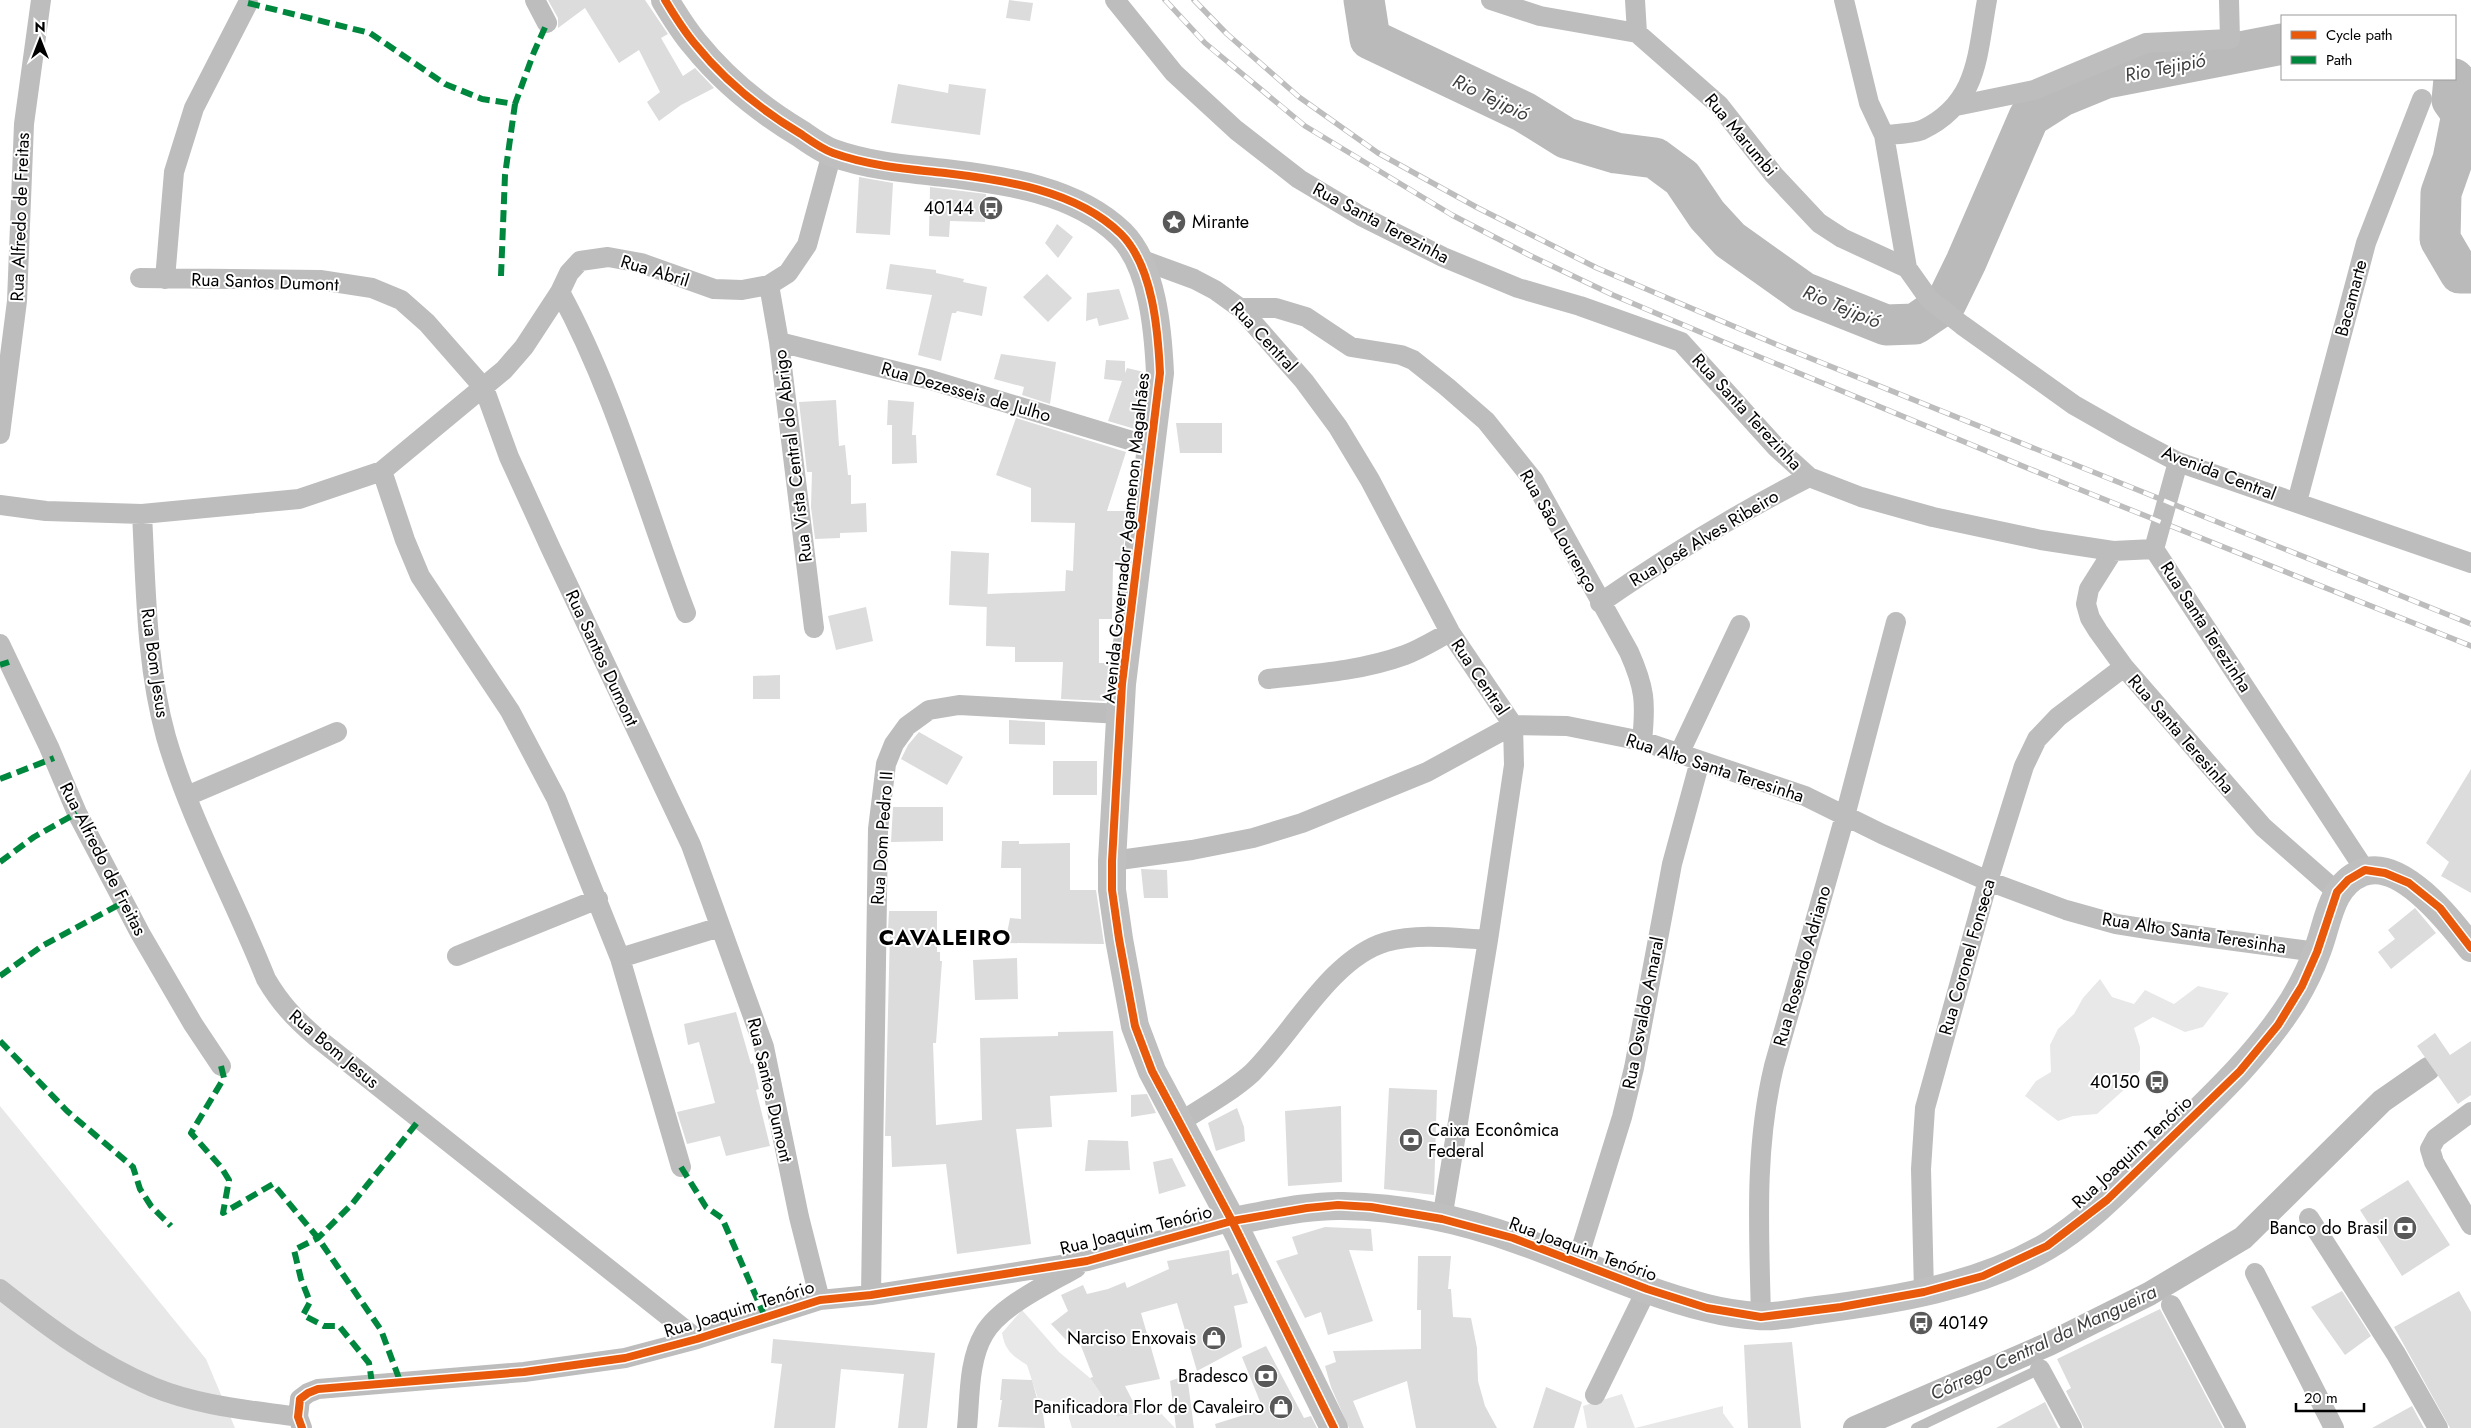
<svg xmlns="http://www.w3.org/2000/svg" width="2471" height="1428" viewBox="0 0 2471 1428" font-family="Jost,sans-serif">
  <style>
    .green { fill: #e8e8e8 }
    .lines { fill: none; stroke-linecap: round; stroke-linejoin: round }
    .canal { stroke: #bababa; stroke-width: 24 }
    .river { stroke: #bababa; stroke-width: 41 }
    .building { fill: #dcdcdc }
    .lane { stroke: #bdbdbd; stroke-width: 10 }
    .street { stroke: #bdbdbd; stroke-width: 20 }
    .secondary { stroke: #bfbfbf; stroke-width: 28 }
    .rail-casing { stroke: #bdbdbd; stroke-width: 5.5 }
    .rail { stroke: #fff; stroke-width: 4; stroke-dasharray: 11; stroke-linecap: butt }
    .quiet { stroke: #00873e; stroke-width: 6; stroke-dasharray: 12 6; stroke-linecap: butt }
    .cycleway-casing { stroke: #fff; stroke-width: 11 }
    .cycleway { stroke: #e8590c; stroke-width: 8 }
    .labels { text-anchor: middle; stroke-width: 4; stroke-linejoin: round; paint-order: stroke }
    .street-label { font-size: 18px; fill: #000; stroke: #fff }
    .poi-label { font-size: 18px; fill: #000; stroke: #fff; text-anchor: end }
    .water-label { font-size: 19px; font-style: italic; fill: #3e3e3e; stroke: #fff }
    .district-label { font-size: 22px; font-weight: bold; letter-spacing: 1px; fill: #000; stroke: #fff }
  </style>
  <rect width="100%" height="100%" fill="#fff"/>
  <path class="green" d="M2100 979 2112 997 2134 1004 2145 990 2174 1004 2198 986 2229 993 2203 1027 2185 1032 2153 1017 2134 1028 2140 1047V1070L2127 1087 2097 1114 2073 1116 2058 1121 2025 1096 2036 1081 2051 1072 2050 1045 2058 1029 2074 1014 2083 998Z
    M0 1106 206 1359 235 1428H0Z
    M1022 1310 1059 1352 1090 1378 1117 1417 1144 1413 1154 1406 1175 1428H1072L1069 1418V1404L1038 1399 1027 1365C1013 1356 1005 1351 1002 1333Z
    M1622 1394 1635 1428 1723 1406V1413L1734 1428H1748H1587L1583 1406Z"/>
  <g class="lines">
    <path class="canal" d="M1855 1428 2049 1344 2149 1294 2243 1238 2382 1101 2428 1069"/>
    <path class="river" d="M1364 0 1370 39 1524 112 1566 138 1616 153 1655 158 1682 178 1707 215 1730 240 1803 292 1886 325 1915 324 1946 303 1966 262 2029 117 2062 96 2106 78 2282 44
      M2454 79 2452 100 2462 114 2453 159 2441 193 2440 239 2460 273H2471"/>
  </g>
  <path class="building" d="M548 0H645L668 34 661 38 683 76 695 68 714 88 681 105 659 121 647 102 660 92 639 50 619 63 585 8 558 28V18Z
    M1009 0 1033 3 1030 21 1006 18Z
    M898 84 948 93 949 84 986 89 980 135 891 123Z
    M859 177 893 183 890 235 856 233Z
    M930 187 986 194 985 222 950 221 949 237 929 236Z
    M1057 224 1073 237 1058 258 1045 243Z
    M890 264 936 270V273L964 279 963 282 987 287 982 316 957 311 956 313H952L941 361 918 355 932 295 886 289Z
    M1047 274 1072 298 1048 322 1023 297Z
    M1119 289 1129 319 1099 326 1097 318 1086 321 1087 293Z
    M1001 354 1056 362 1050 404 1022 395 1024 387 994 379Z
    M1106 360 1125 361V373L1127 368 1144 372 1135 429 1108 421 1122 381 1104 379Z
    M836 400 839 446 845 445 848 475H851V504L866 503 867 532 840 533V538L815 539 811 507 812 472H807L799 402Z
    M888 400 914 402 912 435H916L917 463 892 464V425H887Z
    M1016 418 1126 452 1107 511H1126L1127 518 1121 566H1113L1112 619H1099V663H1109L1105 701 1061 699 1063 662H1015V647L986 646 987 594 1065 591 1066 570 1073 571 1075 523 1031 522V488L996 475Z
    M1176 423H1222V453H1180Z
    M951 551 989 553 987 607 949 605Z
    M866 607 873 641 836 650 828 616Z
    M780 675V699H753V676Z
    M1009 720 1045 722V745L1009 744Z
    M919 732 963 757 947 785 901 759 908 745Z
    M1053 761H1097V795H1053Z
    M2471 769V893L2441 876 2449 862 2426 843Z
    M893 807H943V841L891 842Z
    M1002 841H1019V844L1070 843V890H1096L1104 944 1005 943 1010 918 1021 919V868H1001Z
    M1141 869 1167 870 1168 898H1144Z
    M2415 908 2436 933 2391 969 2378 952 2395 939 2388 930Z
    M889 911H937V952H940V961H942L936 1043H933L936 1125 982 1120 980 1038 1058 1036V1032L1113 1031 1117 1092 1050 1096 1052 1127 1016 1129 1031 1244 957 1254 946 1164 892 1167 891 1136H885L890 930H888Z
    M1017 958 1018 999 975 1000 973 960Z
    M736 1012 751 1064 753 1063 759 1089 756 1090 770 1146 726 1156 720 1136 687 1144 677 1112 715 1103 699 1042 688 1045 684 1024Z
    M2435 1033 2450 1055 2471 1041V1095L2458 1104 2417 1046Z
    M1389 1088 1437 1090 1434 1195 1384 1189Z
    M1147 1094 1156 1113 1131 1117V1095Z
    M1341 1106 1342 1182 1288 1186 1285 1111Z
    M1237 1108 1244 1127 1245 1141 1216 1151 1208 1123Z
    M1088 1140 1128 1141 1130 1170 1085 1171Z
    M1172 1158 1186 1186 1159 1194 1153 1162Z
    M2408 1180 2450 1245 2402 1276 2360 1210Z
    M1325 1227 1371 1229 1373 1251 1349 1250 1373 1321 1328 1335 1321 1312 1305 1318 1276 1261 1298 1254 1292 1237Z
    M1229 1250 1232 1275 1238 1273 1248 1303 1234 1306 1242 1347 1197 1371 1177 1303 1141 1313 1160 1379 1125 1386 1139 1413 1117 1417 1090 1378 1093 1377 1076 1333 1066 1340 1051 1324 1068 1311 1061 1295 1083 1285 1087 1294 1108 1289 1125 1282 1127 1288 1169 1269 1167 1261Z
    M1418 1256H1451L1448 1289H1451L1453 1317 1471 1318 1477 1348 1478 1381 1485 1406 1497 1428H1416L1407 1381 1353 1401 1364 1428H1349L1331 1387 1325 1366 1336 1362 1333 1351 1421 1349V1310H1417Z
    M2342 1291 2371 1336 2345 1355 2311 1307Z
    M2459 1291 2471 1312V1428H2450L2394 1327Z
    M2160 1309 2223 1428H2084L2066 1391 2071 1388 2057 1359Z
    M773 1339 935 1353 927 1428H898L904 1374 841 1369 835 1428H774L782 1364 771 1363Z
    M1792 1342 1801 1428H1748L1744 1345Z
    M1266 1346 1304 1418 1311 1416 1317 1428H1216L1215 1424 1263 1409 1242 1357Z
    M1187 1375 1194 1428H1176L1170 1381Z
    M1002 1379 1032 1380 1039 1406H1042L1045 1428 998 1427 1002 1400H1000Z
    M1546 1387 1582 1402 1574 1428H1533Z
    M2045 1402 2058 1428H1996Z
    M2412 1406 2424 1428H2372Z"/>
  <g class="lines">
    <path class="lane" d="M1916 1428 2040 1369"/>
    <path class="street" d="M535 0 547 23
      M1115 0 1174 73 1236 130 1299 179 1361 216 1443 257 1518 288 1580 306 1681 342 1776 447 1809 477 1861 497 1933 517 2041 540 2113 551 2154 549 2365 870
      M1491 0 1540 16 1637 33 1719 105 1774 175 1819 223 1842 238 1907 268 1929 299 1962 325 2074 405 2125 434 2178 462 2471 563
      M1635 0 1637 33
      M1844 0 1869 103 1884 135 1907 268
      M1956 106 2034 90 2146 43 2230 39 2229 0
      M1884 135C1895 134 1911 134 1922 130 1979 103 1977 54 1987 0
      M1137 258 1194 279 1215 290 1240 308 1304 381 1338 427 1370 480 1450 632 1513 725 1514 765 1488 940 1442 1219
      M140 278 320 280 372 288 401 300 427 323 484 388 509 457 551 549 691 845 764 1047 799 1217 820 1300
      M165 279 174 172 194 108 248 3
      M769 285 779 342 814 628
      M560 292C615 393 645 506 686 613
      M1240 308H1276L1306 317 1351 347 1401 355 1413 360 1447 387 1486 421 1534 481 1629 652C1645 688 1646 702 1642 741
      M779 342 931 380 1152 447
      M0 434 17 301 24 124 41 0
      M382 471 405 540 420 576 510 711 556 798 620 958 681 1167
      M2297 502 2366 243 2422 99
      M0 505 46 511 142 514 299 499 382 471 504 370 524 347 560 292 569 273 580 261 608 257 641 263 714 289 742 290 769 285 788 273 807 245 832 153
      M142 514C146 589 146 665 166 737 190 820 234 898 266 979 280 1003 295 1019 316 1037L697 1339
      M2154 549 2178 462
      M2113 551 2089 589 2086 604 2090 618 2098 631 2124 667 2263 827 2337 892
      M1600 603C1668 556 1736 514 1809 477
      M0 644 49 747 77 813 140 933 193 1024 221 1066
      M1268 679C1314 674 1361 671 1405 655 1421 649 1435 640 1450 632
      M1679 754 1740 625
      M187 796 337 732
      M1112 861 1192 850 1253 838 1302 823 1427 772 1513 725 1567 726 1642 741 1805 796 1882 834 1988 881 2066 910 2116 924 2160 931 2317 952
      M457 956 598 899
      M620 958 720 927
      M2471 1112 2436 1138 2430 1149 2434 1162 2471 1225
      M1180 1122C1204 1107 1231 1092 1252 1073 1292 1034 1331 958 1386 942 1418 933 1456 938 1488 940
      M2309 1218 2396 1354 2438 1428
      M1577 1262 1622 1117 1634 1068 1672 864 1700 761
      M2255 1273 2334 1428
      M0 1289C48 1327 96 1363 153 1387 199 1406 250 1410 298 1417
      M1924 1292 1921 1169 1925 1108 1988 881 2024 766 2037 739 2058 717 2124 667
      M871 1295 878 829 886 764 894 744 907 726 929 710 959 705 1121 714
      M2171 1305 2236 1428
      M1761 1317C1759 1232 1754 1149 1774 1066L1845 816 1896 622
      M2040 1369 2072 1428
      M1595 1395 1647 1289
      M302 1428 298 1417 300 1399 308 1393 318 1389 524 1372 625 1358 697 1339 820 1300 871 1295 1087 1261 1232 1221
      M967 1428C970 1399 968 1361 984 1334 1000 1306 1048 1284 1076 1268"/>
    <path class="secondary" d="M665 0C674 15 683 30 695 44 724 80 761 110 801 134 811 141 822 149 833 153 869 166 908 169 945 173 1004 180 1076 190 1121 234 1153 266 1158 331 1160 373L1122 684 1112 861V890L1119 939 1135 1026 1152 1071 1232 1221 1334 1428
      M1232 1221C1268 1215 1306 1205 1343 1206 1401 1207 1463 1220 1518 1240 1580 1262 1642 1292 1707 1308 1723 1312 1742 1315 1758 1316 1777 1318 1799 1312 1817 1310 1895 1300 1977 1287 2046 1247 2087 1223 2125 1183 2159 1150 2207 1103 2257 1058 2293 1001 2302 986 2310 971 2316 954 2328 926 2329 886 2361 873 2400 856 2451 922 2471 948"/>
    <g class="rail-casing">
      <path id="rail" d="M1165 0 1205 43 1305 126 1452 215 1529 255 1613 295 1726 343 2071 486 2471 646
        M1194 0 1227 34 1299 97 1378 153 1478 208 1597 268 1780 346 2471 624"/>
    </g>
    <use href="#rail" class="rail"/>
    <path class="quiet" d="M248 3 370 33 445 84 482 99 515 104 534 52 547 23
      M501 276 505 175 515 104
      M0 665 9 662
      M0 779 54 758
      M0 862 34 837 77 813
      M0 976 42 946 124 902
      M0 1041 67 1111 133 1167 140 1189 151 1206 171 1226
      M221 1066 224 1078 191 1133 221 1167 229 1180 223 1213 273 1184 318 1238 381 1330 400 1381
      M681 1167 706 1207 722 1218 765 1317
      M372 1383 369 1363 339 1326H324L303 1315 310 1302 301 1279 294 1250 318 1238 352 1204 420 1119"/>
    <g class="cycleway-casing">
      <path id="cycleway" d="M665 0C674 15 683 30 695 44 724 80 761 110 801 134 811 141 822 149 833 153 869 166 908 169 945 173 1004 180 1076 190 1121 234 1153 266 1158 331 1160 373L1122 684 1112 861V890L1119 939 1135 1026 1152 1071 1232 1221 1334 1428
        M302 1428 298 1417 300 1399 308 1393 318 1389 524 1372 625 1358 697 1339 820 1300 871 1295 1087 1261 1232 1221 1307 1208 1338 1205 1371 1207 1442 1219 1513 1238 1647 1289 1707 1308 1761 1317 1841 1307 1924 1292 1983 1276 2047 1246 2107 1200 2240 1071 2278 1025 2302 986 2317 952 2337 892 2348 880 2365 870 2385 873 2409 883 2440 908 2471 948"/>
    </g>
    <use href="#cycleway" class="cycleway"/>
  </g>
  <defs>
    <g id="bus-disc" transform="scale(1.25)"><circle r="9.5" fill="#595959" stroke="#fff"/><path d="M-5-6H5V4H4V6H2V4H-2V6H-4V4H-5ZM-3.5-4V0h7V-4ZM-3.5 1.2v1.5H-2V1.2ZM2 1.2v1.5H3.5V1.2Z" fill="#fff"/></g>
    <g id="sight-disc" transform="scale(1.25)"><circle r="9.5" fill="#595959" stroke="#fff"/><path d="M0-6L1.8-2.2L6-1.7L2.9 1.2L3.7 5.4L0 3.3L-3.7 5.4L-2.9 1.2L-6-1.7L-1.8-2.2Z" fill="#fff"/></g>
    <g id="bank-disc" transform="scale(1.25)"><circle r="9.5" fill="#595959" stroke="#fff"/><path d="M-6-4H6V4H-6ZM0-2.3a2.3 2.3 0 1 0 0 4.6a2.3 2.3 0 1 0 0-4.6Z" fill="#fff"/></g>
    <g id="shop-disc" transform="scale(1.25)"><circle r="9.5" fill="#595959" stroke="#fff"/><path d="M-5-2.5h2.3a2.7 3.5 0 0 1 5.4 0H5L5.5 6h-11ZM-1.5-2.5h3a1.5 2.3 0 0 0-3 0Z" fill="#fff"/></g>
  </defs>
  <g fill-rule="evenodd">
    <use href="#bus-disc" x="991" y="208"/>
    <use href="#sight-disc" x="1174" y="222"/>
    <use href="#bus-disc" x="2157" y="1082"/>
    <use href="#bank-disc" x="1411" y="1140"/>
    <use href="#bank-disc" x="2405" y="1228"/>
    <use href="#bus-disc" x="1921" y="1323"/>
    <use href="#shop-disc" x="1214" y="1338"/>
    <use href="#bank-disc" x="1266" y="1376"/>
    <use href="#shop-disc" x="1281" y="1407"/>
  </g>
  <g class="labels">
    <g class="street-label">
      <text transform="translate(1741 135) rotate(50)" y="6">Rua Marumbi</text>
      <text transform="translate(20 217) rotate(-88)" y="6">Rua Alfredo de Freitas</text>
      <text transform="translate(1381 223) rotate(28)" y="6">Rua Santa Terezinha</text>
      <text transform="translate(655 271) rotate(17)" y="6">Rua Abril</text>
      <text transform="translate(265 282) rotate(2)" y="6">Rua Santos Dumont</text>
      <text transform="translate(2351 298) rotate(-75)" y="6">Bacamarte</text>
      <text transform="translate(1264 337) rotate(47)" y="6">Rua Central</text>
      <text transform="translate(966 392) rotate(16)" y="6">Rua Dezesseis de Julho</text>
      <text transform="translate(1747 412) rotate(47)" y="6">Rua Santa Terezinha</text>
      <text transform="translate(793 456) rotate(-97)" y="6">Rua Vista Central do Abrigo</text>
      <text transform="translate(2219 473) rotate(21)" y="6">Avenida Central</text>
      <text transform="translate(1559 531) rotate(60)" y="6">Rua São Lourenço</text>
      <text transform="translate(1126 538) rotate(-84)" y="6">Avenida Governador Agamenon Magalhães</text>
      <text transform="translate(1704 538) rotate(-31)" y="6">Rua José Alves Ribeiro</text>
      <text transform="translate(2206 627) rotate(57)" y="6">Rua Santa Terezinha</text>
      <text transform="translate(602 658) rotate(65)" y="6">Rua Santos Dumont</text>
      <text transform="translate(155 663) rotate(82)" y="6">Rua Bom Jesus</text>
      <text transform="translate(1480 677) rotate(56)" y="6">Rua Central</text>
      <text transform="translate(2181 734) rotate(49)" y="6">Rua Santa Teresinha</text>
      <text transform="translate(1715 768) rotate(18)" y="6">Rua Alto Santa Teresinha</text>
      <text transform="translate(882 838) rotate(-86)" y="6">Rua Dom Pedro II</text>
      <text transform="translate(103 859) rotate(63)" y="6">Rua Alfredo de Freitas</text>
      <text transform="translate(2194 933) rotate(9)" y="6">Rua Alto Santa Teresinha</text>
      <text transform="translate(1967 957) rotate(-74)" y="6">Rua Coronel Fonseca</text>
      <text transform="translate(1802 966) rotate(-74)" y="6">Rua Rosendo Adriano</text>
      <text transform="translate(1643 1013) rotate(-79)" y="6">Rua Osvaldo Amaral</text>
      <text transform="translate(334 1049) rotate(40)" y="6">Rua Bom Jesus</text>
      <text transform="translate(770 1090) rotate(77)" y="6">Rua Santos Dumont</text>
      <text transform="translate(2132 1152) rotate(-43)" y="6">Rua Joaquim Tenório</text>
      <text transform="translate(1136 1230) rotate(-14)" y="6">Rua Joaquim Tenório</text>
      <text transform="translate(1583 1249) rotate(20)" y="6">Rua Joaquim Tenório</text>
      <text transform="translate(739 1309) rotate(-17)" y="6">Rua Joaquim Tenório</text>
    </g>
    <g class="poi-label">
      <text x="974" y="214">40144</text>
      <text x="1192" y="228" text-anchor="start">Mirante</text>
      <text x="2140" y="1088">40150</text>
      <text x="1428" y="1136" text-anchor="start">Caixa Econômica<tspan x="1428" dy="21">Federal</tspan></text>
      <text x="2388" y="1234">Banco do Brasil</text>
      <text x="1938" y="1329" text-anchor="start">40149</text>
      <text x="1196" y="1344">Narciso Enxovais</text>
      <text x="1248" y="1382">Bradesco</text>
      <text x="1264" y="1413">Panificadora Flor de Cavaleiro</text>
    </g>
    <g class="water-label">
      <text transform="translate(2165 67) rotate(-11)" y="7">Rio Tejipió</text>
      <text transform="translate(1491 97) rotate(26)" y="7">Rio Tejipió</text>
      <text transform="translate(1842 306) rotate(23)" y="7">Rio Tejipió</text>
      <text transform="translate(2043 1342) rotate(-25)" y="7">Córrego Central da Mangueira</text>
    </g>
    <g class="district-label">
      <text x="945" y="945">CAVALEIRO</text>
    </g>
  </g>
  <rect x="2281" y="15" width="175" height="65" fill="#ffffff" stroke="#999999"/>
  <rect x="2291" y="31" width="25" height="8" fill="#e8590c" stroke="#999999"/>
  <text x="2326" y="40" font-size="15" fill="#000000">Cycle path</text>
  <rect x="2291" y="56" width="25" height="8" fill="#00873e" stroke="#999999"/>
  <text x="2326" y="65" font-size="15" fill="#000000">Path</text>
  <g transform="translate(40 40)" stroke="#ffffff" stroke-width="4" paint-order="stroke">
  <path d="M0-4L9 19L0 12L-9 19Z" fill="#000000"/>
  <text y="-8" font-size="14" font-weight="bold" text-anchor="middle" fill="#000000">N</text>
  </g>
  <path d="M2296 1403v8h68v-8" fill="none" stroke="#000000" stroke-width="2.5"/>
  <text x="2304" y="1403" font-size="15" fill="#000000" stroke="#ffffff" stroke-width="4" paint-order="stroke">20 m</text>
</svg>
